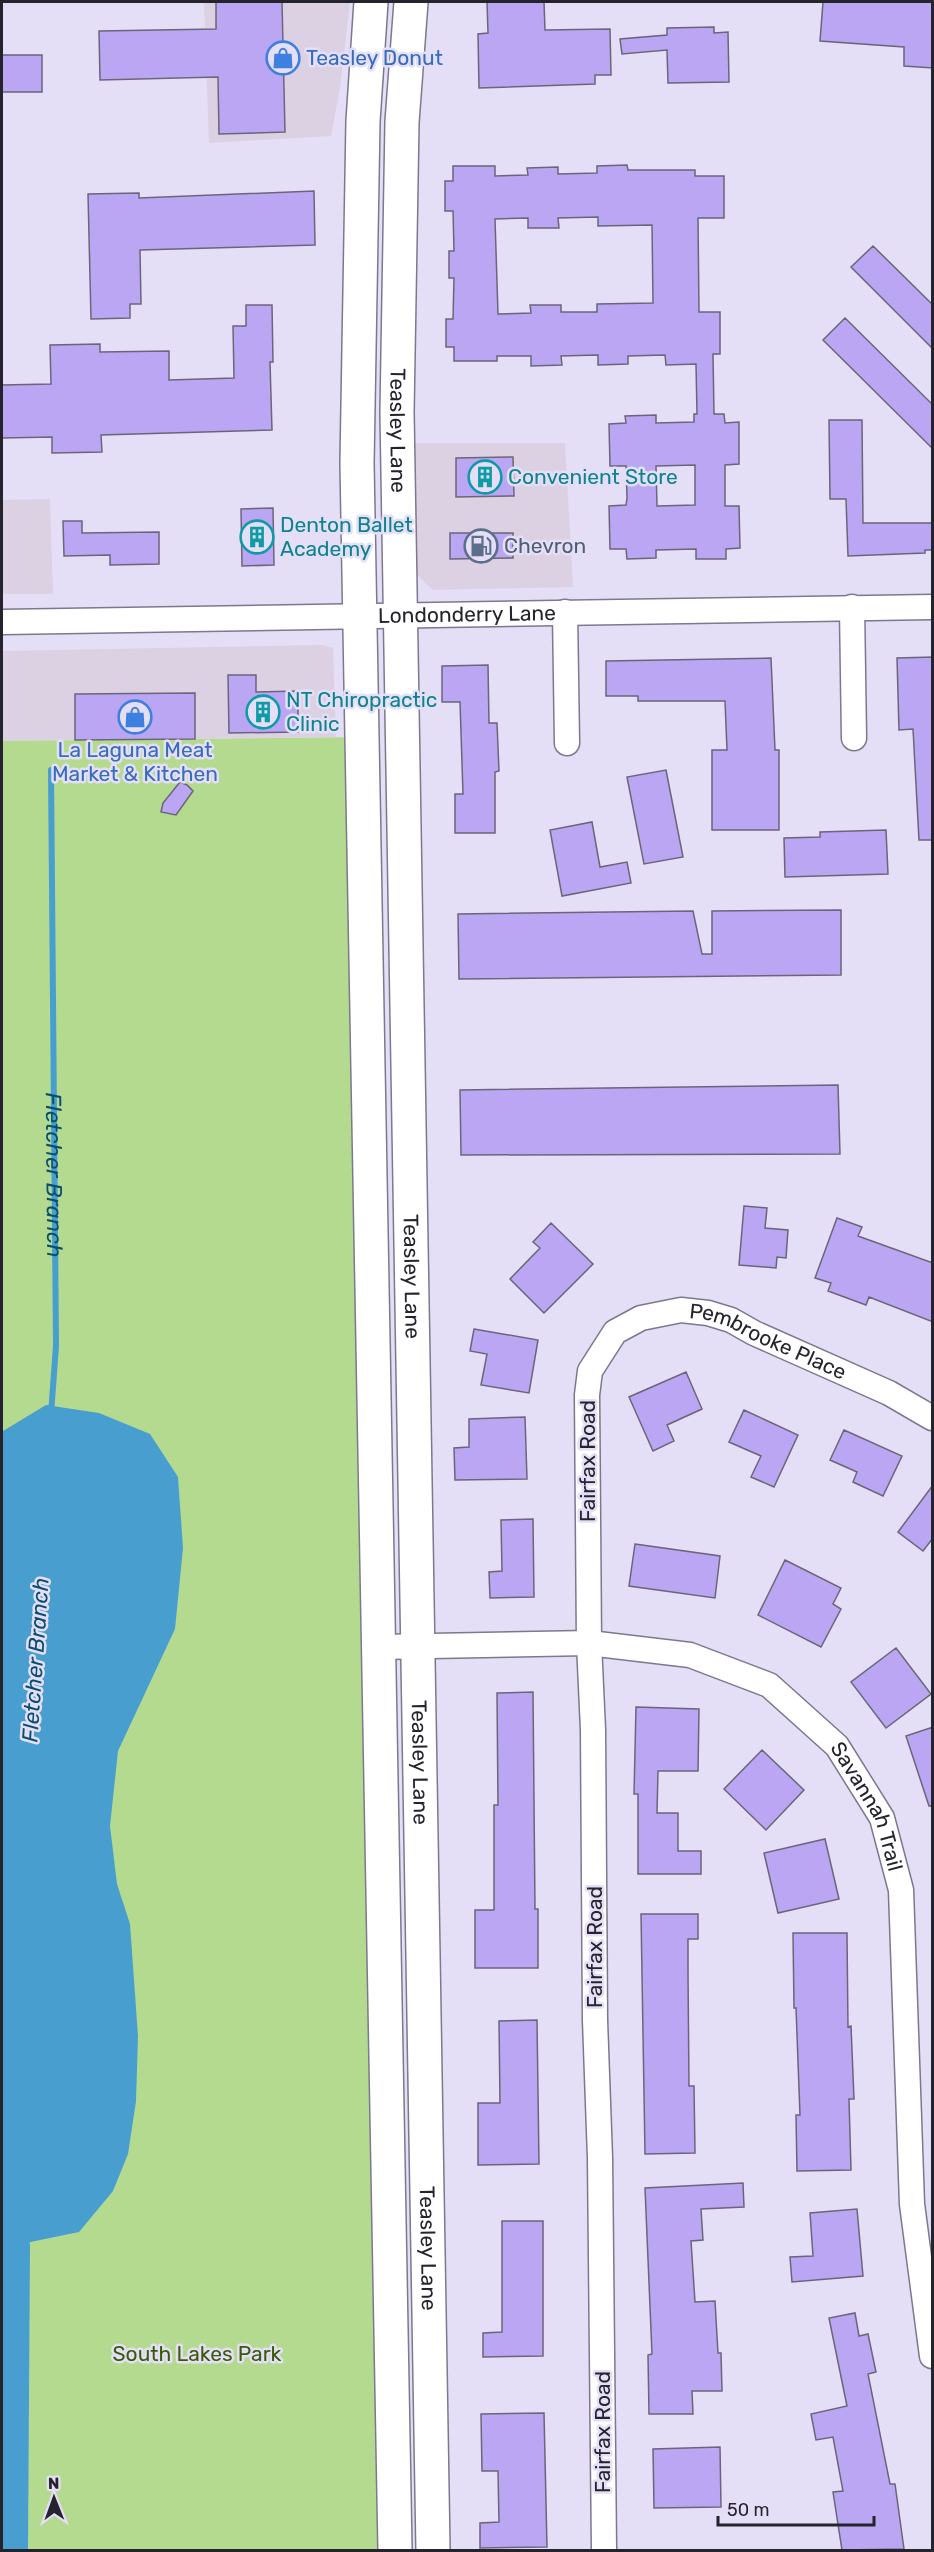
<svg xmlns="http://www.w3.org/2000/svg" width="934" height="2552" viewBox="0 0 934 2552" font-family="Rubik,sans-serif">
  <style>
    .commercial { fill: #dcd0e3 }
    .green { fill: #b4da90 }
    .water { fill: #489ece }
    .lines { fill: none; stroke-linecap: round; stroke-linejoin: round }
    .stream { stroke: #489ece; stroke-width: 6 }
    .river { stroke: #489ece; stroke-width: 38 }
    .building { fill: #baa6f2; stroke: #6a667a; stroke-width: 1.5; fill-rule: evenodd }
    .minor-casing { stroke: #7d788d; stroke-width: 27 }
    .secondary-casing { stroke: #7d788d; stroke-width: 36 }
    .minor { stroke: #fff; stroke-width: 24 }
    .secondary { stroke: #fff; stroke-width: 33 }
    .labels { text-anchor: middle; stroke-width: 5; stroke-linejoin: round; paint-order: stroke }
    .shop-label { font-size: 21px; fill: #366cbe; stroke: #e4dff6; text-anchor: start }
    .street-label { font-size: 21px; fill: #25232c; stroke: #e4dff6 }
    .culture-label { font-size: 21px; fill: #0d838f; stroke: #e4dff6; text-anchor: start }
    .service-label { font-size: 21px; fill: #4e5e75; stroke: #e4dff6; text-anchor: start }
    .park-label { font-size: 21px; fill: #385907; stroke: #e4dff6 }
    .water-label { font-size: 22px; font-style: italic; fill: #084e6f; stroke: #e4dff6 }
  </style>
  <rect width="100%" height="100%" fill="#e4dff6"/>
  <path class="commercial" d="M204 2H350L340 88 331 136 209 143Z
    M413 443H565L573 587 433 590 413 571Z
    M50 499 53 594H2V500Z
    M323 645 333 648 336 737 2 741V651Z"/>
  <path class="green" d="M361 737 395 2550H2V741Z"/>
  <path class="water" d="M46 1405 99 1413 150 1434 178 1477 183 1548 175 1629 118 1751 110 1826 117 1884 130 1924 138 2036 136 2101 128 2154 113 2191 79 2232 11 2246 2 2243V1437L3 1431Z"/>
  <g class="lines">
    <path class="stream" id="s1" d="M51 770 56 1346 51 1414"/>
    <path class="river" d="M9 2550 11 2246"/>
  </g>
  <path class="building" d="M216 2H282L285 132 219 134 218 77 100 80 99 31 216 29Z
    M487 2H544L545 30 610 29 611 75H595V84L479 88 478 34 488 33Z
    M823 2H933V68L904 66V47L820 41Z
    M714 27V33L728 32 729 82 668 83 667 50 622 54 620 39 667 35V28Z
    M2 55H42V92H2Z
    M627 165 628 170H695V176H724V218H698L699 312H720V354H713L714 414H724L725 423 739 422V464L725 465V506H739L740 548 726 549V559H696V549L656 550V558L627 559 626 549H610L609 506 626 505 627 498 626 466H610L609 424 626 423 625 416 656 415V423L694 422V414H697L696 364 666 365 665 355 628 356V364L598 365V355L561 356 562 365 531 366V356H497V361H454V347H446V319H453L454 278H449V251H454L453 211H445V181H453V166H495V176L528 175 527 168 558 167V174L597 173V166ZM598 217V226L652 225 653 303 597 304V312H561V305H530L531 313 498 314 495 219 528 218V228H559L558 218ZM695 465V505L657 506 656 466Z
    M314 191 315 245 140 250 141 304H130V318L91 319 88 194 139 193V198Z
    M873 246 933 305V349L851 267Z
    M246 305H272L273 362H270L272 430 101 435 102 452 52 453V437L2 438V385L51 384 50 345 100 344V352L169 351V380L234 378 233 326H246Z
    M845 318 933 405V449L823 340Z
    M829 420H862L863 523H933V550H925V553L848 556 846 499H830Z
    M513 457 514 496 456 497V458Z
    M273 508 274 565 242 566 241 509Z
    M63 521H82V533L159 532V564L110 565V555L64 556Z
    M450 533H513V558L450 559Z
    M933 657V840H919L913 729 899 730 897 658Z
    M771 658 775 750H779V830H712V750H727L725 701H638V696H606V661Z
    M488 665 489 723H497L499 771 495 772V833H455V794H463L460 702H442V666Z
    M228 675H256V692L298 691V732L229 733Z
    M195 693V739L75 740V694Z
    M666 770 683 857 644 864 627 777Z
    M180 782 187 785 193 791 176 815 161 812 163 803Z
    M592 822 600 867 627 862 631 883 562 896 550 830Z
    M886 830 888 874 785 877 784 838 820 837V832Z
    M841 910V975L459 979 458 914 693 911 702 954H712V911Z
    M838 1085 840 1154 461 1155 460 1090Z
    M744 1206 767 1208 765 1228 788 1230 786 1258 777 1257 776 1268 739 1265Z
    M837 1218 862 1227 858 1236 933 1263V1322L869 1297 866 1305 828 1291 831 1283 815 1278Z
    M551 1223 593 1264 544 1313 510 1279 540 1248 533 1242Z
    M474 1329 538 1340 529 1393 481 1385 487 1354 470 1351Z
    M686 1372 702 1409 667 1425 674 1441 653 1451 629 1397Z
    M744 1410 798 1435 774 1487 751 1477 761 1456 729 1442Z
    M525 1417 527 1479 455 1480 454 1448 469 1447V1419Z
    M844 1430 902 1456 883 1496 853 1482 857 1472 830 1460Z
    M933 1485V1538L923 1551 898 1532Z
    M533 1519 534 1597 490 1598 489 1572 502 1571 501 1520Z
    M635 1544 720 1556 715 1598 629 1586Z
    M785 1560 841 1588 833 1604 841 1609 821 1647 758 1615Z
    M896 1648 931 1694 886 1728 851 1682Z
    M533 1692 535 1909H538V1968H475V1910H494V1805H498L497 1693Z
    M636 1707 699 1709 698 1771H658L657 1813H678V1851H701V1874H638V1794H634Z
    M933 1727V1806H929L906 1736Z
    M762 1750 804 1790 766 1830 724 1789Z
    M825 1839 839 1899 778 1913 764 1853Z
    M641 1914H698V1939H688V1974L689 2086H694L695 2153 645 2154Z
    M793 1933H847L848 2027 851 2026 854 2099H849L851 2170 797 2171 796 2115H800L796 2008H794Z
    M537 2020 539 2164 478 2165V2103H500L499 2021Z
    M743 2183 744 2207 701 2209 703 2240 691 2241 695 2302 715 2301 718 2353H721L722 2391H692L693 2414H649L648 2355 652 2354 645 2188Z
    M857 2209 863 2276 792 2282 790 2257 813 2256 810 2213Z
    M502 2221H543V2356L483 2357V2333L502 2332Z
    M855 2313 859 2336 868 2334 876 2372 868 2374 890 2484H895L904 2549 842 2550 833 2492 843 2491 833 2437 816 2440 811 2414 847 2406 829 2318Z
    M544 2413 547 2547 480 2548V2523L499 2522 498 2471H482L481 2414Z
    M720 2447 721 2507 654 2508 653 2449Z"/>
  <g class="lines">
    <g class="minor-casing">
      <g id="minor">
        <path d="M852 607 854 738"/>
        <path d="M565 612 567 743"/>
        <path id="s2" d="M2 622 932 607"/>
        <path id="s3" d="M379 1647 589 1643 690 1655 769 1685 837 1746 882 1818 901 1890 912 2204 932 2356"/>
        <path id="s4" d="M604 2550 600 2158 595 2020 593 1730 589 1643 587 1395 590 1371 615 1332 641 1318 681 1310 708 1313 731 1320 754 1333 889 1393 932 1418"/>
      </g>
    </g>
    <g class="secondary-casing">
      <g id="secondary">
        <path d="M371 2 363 121 357 463 395 2550"/>
        <path id="s5" d="M411 2 402 122 397 412 433 2550"/>
      </g>
    </g>
    <use href="#minor" class="minor"/>
    <use href="#secondary" class="secondary"/>
  </g>
  <defs>
    <g id="shop-ring" transform="scale(1.725)"><circle r="9.5" fill="#e4dff6" stroke="#3f7fe0" stroke-width="1.5"/><path d="M-5-2.5h2.3a2.7 3.5 0 0 1 5.4 0H5L5.5 6h-11ZM-1.5-2.5h3a1.5 2.3 0 0 0-3 0Z" fill="#3f7fe0"/></g>
    <g id="building-ring" transform="scale(1.725)"><circle r="9.5" fill="#e4dff6" stroke="#0f9aa8" stroke-width="1.5"/><path d="M-4-6H4V6H1V3H-1V6H-4ZM-2.5-4.3h1.7v1.8h-1.7ZM.8-4.3h1.7v1.8H.8ZM-2.5-1h1.7V.8h-1.7ZM.8-1h1.7V.8H.8Z" fill="#0f9aa8"/></g>
    <g id="fuel-ring" transform="scale(1.725)"><circle r="9.5" fill="#e4dff6" stroke="#5c6f8a" stroke-width="1.5"/><path d="M-5.5-6h7V0h2V4h1.3V-2.5L3-4.5l.8-.8L6-3V5H2.5V1h-1V6h-7ZM-4.2-4.7v3.2H.2V-4.7Z" fill="#5c6f8a"/></g>
  </defs>
  <g fill-rule="evenodd">
    <use href="#shop-ring" x="283" y="58"/>
    <use href="#building-ring" x="485" y="477"/>
    <use href="#building-ring" x="257" y="537"/>
    <use href="#fuel-ring" x="481" y="546"/>
    <use href="#building-ring" x="263" y="712"/>
    <use href="#shop-ring" x="135" y="717"/>
  </g>
  <g class="labels">
    <g class="shop-label">
      <text x="306" y="65">Teasley Donut</text>
      <text x="135" y="757" text-anchor="middle">La Laguna Meat<tspan x="135" dy="24">Market &amp; Kitchen</tspan></text>
    </g>
    <g class="street-label">
      <text dy="7" stroke="none"><textPath href="#s5" startOffset="429">Teasley Lane</textPath></text>
      <text dy="7" stroke="none"><textPath href="#s2" startOffset="465">Londonderry Lane</textPath></text>
      <text dy="7" stroke="none"><textPath href="#s5" startOffset="1275">Teasley Lane</textPath></text>
      <text dy="7" stroke="none"><textPath href="#s4" startOffset="1389">Pembrooke Place</textPath></text>
      <text transform="translate(588 1461) rotate(-90)" y="7">Fairfax Road</text>
      <text dy="7" stroke="none"><textPath href="#s5" startOffset="1761">Teasley Lane</textPath></text>
      <text dy="7" stroke="none"><textPath href="#s3" startOffset="556">Savannah Trail</textPath></text>
      <text transform="translate(595 1947) rotate(-90)" y="7">Fairfax Road</text>
      <text dy="7" stroke="none"><textPath href="#s5" startOffset="2247">Teasley Lane</textPath></text>
      <text transform="translate(603 2432) rotate(-90)" y="7">Fairfax Road</text>
    </g>
    <g class="culture-label">
      <text x="508" y="484">Convenient Store</text>
      <text x="280" y="532">Denton Ballet<tspan x="280" dy="24">Academy</tspan></text>
      <text x="286" y="707">NT Chiropractic<tspan x="286" dy="24">Clinic</tspan></text>
    </g>
    <g class="service-label">
      <text x="504" y="553">Chevron</text>
    </g>
    <g class="park-label">
      <text x="197" y="2361">South Lakes Park</text>
    </g>
    <g class="water-label">
      <text dy="8" stroke="none"><textPath href="#s1" startOffset="405">Fletcher Branch</textPath></text>
      <text transform="translate(35 1660) rotate(-86)" y="8">Fletcher Branch</text>
    </g>
  </g>
  <rect width="934" height="2552" fill="none" stroke="#25232c" stroke-width="6"/>
  <g transform="translate(54 2498) rotate(359)" stroke="#e4dff6" stroke-width="4.5" paint-order="stroke">
  <path d="M0-4.5L10 22L0 15L-10 22Z" fill="#25232c"/>
  <text y="-9" font-size="16" font-weight="bold" text-anchor="middle" fill="#25232c">N</text>
  </g>
  <path d="M718 2516v9h156v-9" fill="none" stroke="#25232c" stroke-width="3"/>
  <text x="727" y="2516" font-size="18" fill="#25232c" stroke="#e4dff6" stroke-width="4.5" paint-order="stroke">50 m</text>
</svg>
